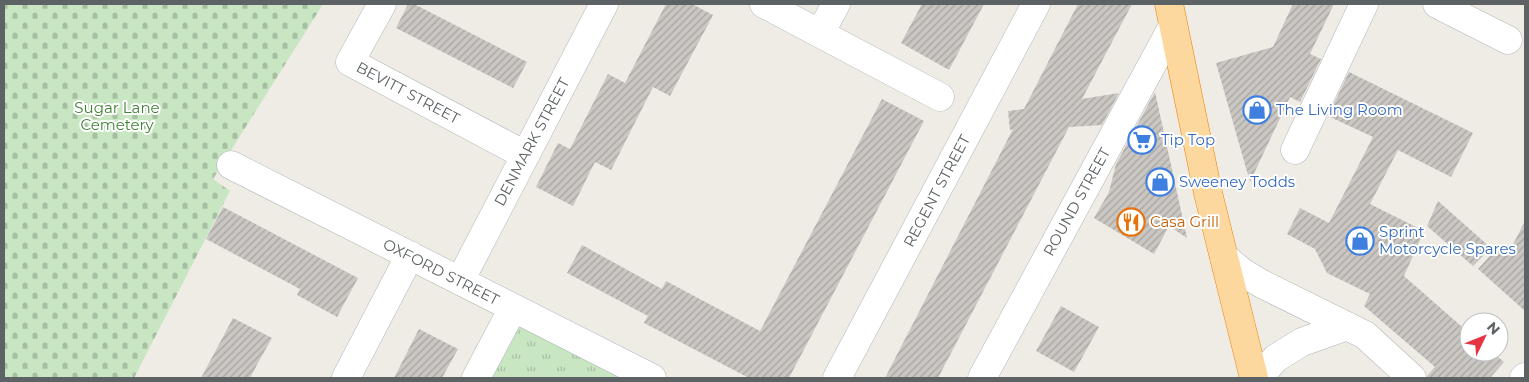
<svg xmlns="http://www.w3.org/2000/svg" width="1529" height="382" viewBox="0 0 1529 382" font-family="Montserrat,sans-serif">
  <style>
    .cemetery { fill: url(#cemetery-stones) }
    .park { fill: url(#park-tufts) }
    .building { fill: url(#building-hatch) }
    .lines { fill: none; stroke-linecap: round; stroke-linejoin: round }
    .minor-casing { stroke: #b2b6b9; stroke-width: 29 }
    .trunk-casing { stroke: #ef8005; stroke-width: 29 }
    .minor { stroke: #fff; stroke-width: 28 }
    .trunk { stroke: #fcd89e; stroke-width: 28 }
    .labels { text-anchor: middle; stroke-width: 4; stroke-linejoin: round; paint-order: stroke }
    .street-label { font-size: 15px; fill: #5d6265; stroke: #fff }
    .park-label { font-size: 15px; fill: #3f8236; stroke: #fff }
    .shop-label { font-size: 15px; fill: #366cbe; stroke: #fff; text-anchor: start }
    .food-label { font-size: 15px; fill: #c56008; stroke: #fff; text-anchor: start }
  </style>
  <defs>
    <pattern id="cemetery-stones" width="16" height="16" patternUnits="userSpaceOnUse" patternTransform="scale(1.25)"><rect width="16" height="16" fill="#c8e6c2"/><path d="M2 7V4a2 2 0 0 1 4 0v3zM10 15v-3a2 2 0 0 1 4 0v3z" fill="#a6bea1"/></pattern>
    <pattern id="park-tufts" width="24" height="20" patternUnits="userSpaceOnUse" patternTransform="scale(1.25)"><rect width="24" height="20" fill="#c8e6c2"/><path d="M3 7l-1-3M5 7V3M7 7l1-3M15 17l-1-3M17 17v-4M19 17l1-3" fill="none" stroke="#a6bea1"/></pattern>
    <pattern id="building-hatch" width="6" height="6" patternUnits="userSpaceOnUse" patternTransform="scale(1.25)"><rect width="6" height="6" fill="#cac6c2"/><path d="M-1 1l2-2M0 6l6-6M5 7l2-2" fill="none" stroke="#a7a4a1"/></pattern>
  </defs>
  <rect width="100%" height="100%" fill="#efebe5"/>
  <path class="cemetery" d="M4 4H323L213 179 230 191 134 378H4Z"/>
  <path class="park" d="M513 308 628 366 622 378H476Z"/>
  <path class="building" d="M408 4H414L527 62 513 88 396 28Z
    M666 4H692L713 15 670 96 653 87 611 170 595 162 573 206 536 187 558 143 570 149 608 74 625 83Z
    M922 4H984L949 70 901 43Z
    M1078 4H1132L1082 99 1119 93 1102 125 1069 127 938 378H885L1013 129 1010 130 1008 111 1024 109Z
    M1293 4H1334L1310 54 1321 59 1300 102 1290 97 1250 182 1216 63 1273 47Z
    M1349 72 1473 133 1451 177 1398 150 1370 204 1424 231 1404 276 1469 333V352H1492L1504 362 1490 378H1427V376L1435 367 1364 306 1370 294 1327 273 1315 249 1287 234 1300 208 1329 223 1373 137 1328 116Z
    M1155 92 1187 238 1169 226 1154 254 1094 218 1109 192 1116 164Z
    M882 99 924 121 789 378H749L644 323 648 316 567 273 582 245 662 289 666 281 760 331Z
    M1438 201 1491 248 1473 266 1427 226Z
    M223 207 358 278 337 317 297 295 300 289 206 239Z
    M1525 221V311L1478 269 1498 247 1507 256Z
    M1061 306 1099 327 1074 372 1036 351Z
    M233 318 272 338 259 361 250 378H201Z
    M419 329 458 349 442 378H394Z"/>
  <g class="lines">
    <g class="minor-casing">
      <path id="minor" d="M382 4 350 62 525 155
        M764 4 940 97
        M1437 4 1508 40
        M821 32 836 4
        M1295 150 1364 4
        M231 165 652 378
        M1224 257 1242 272 1262 284 1365 335 1412 378
        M460 281 604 4
        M346 378 410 255
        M476 378 513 308
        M837 378 1036 4
        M982 378 1173 26
        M1258 378 1276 358 1302 342 1347 326
        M1524 378 1525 377"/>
    </g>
    <g class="trunk-casing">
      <path id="trunk" d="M1169 4 1208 193 1254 378"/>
    </g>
    <use href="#minor" class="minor"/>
    <use href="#trunk" class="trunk"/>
  </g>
  <defs>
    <g id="shop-ring" transform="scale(1.4375)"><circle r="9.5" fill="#fff" stroke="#3f7fe0" stroke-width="1.5"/><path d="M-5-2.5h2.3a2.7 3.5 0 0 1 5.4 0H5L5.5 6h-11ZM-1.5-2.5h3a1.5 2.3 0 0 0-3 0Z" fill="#3f7fe0"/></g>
    <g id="supermarket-ring" transform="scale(1.4375)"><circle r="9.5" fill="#fff" stroke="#3f7fe0" stroke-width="1.5"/><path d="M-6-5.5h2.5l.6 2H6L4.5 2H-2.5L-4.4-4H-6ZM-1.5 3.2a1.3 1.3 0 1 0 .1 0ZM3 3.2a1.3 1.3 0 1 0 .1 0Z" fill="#3f7fe0"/></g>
    <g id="restaurant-ring" transform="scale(1.4375)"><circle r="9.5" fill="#fff" stroke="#e8710a" stroke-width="1.5"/><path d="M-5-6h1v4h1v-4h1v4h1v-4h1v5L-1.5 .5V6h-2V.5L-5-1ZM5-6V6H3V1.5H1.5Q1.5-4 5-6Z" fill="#e8710a"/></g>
  </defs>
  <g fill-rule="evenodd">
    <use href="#shop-ring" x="1257" y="110"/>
    <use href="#supermarket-ring" x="1142" y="140"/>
    <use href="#shop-ring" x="1160" y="182"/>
    <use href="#restaurant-ring" x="1131" y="222"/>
    <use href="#shop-ring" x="1360" y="241"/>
  </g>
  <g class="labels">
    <g class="street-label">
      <text transform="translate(408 93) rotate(28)" y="5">BEVITT STREET</text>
      <text transform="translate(532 142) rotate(-62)" y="5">DENMARK STREET</text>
      <text transform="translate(937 191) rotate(-62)" y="5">REGENT STREET</text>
      <text transform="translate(1077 202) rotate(-61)" y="5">ROUND STREET</text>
      <text transform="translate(441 272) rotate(27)" y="5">OXFORD STREET</text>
    </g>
    <g class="park-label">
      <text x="117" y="113">Sugar Lane<tspan x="117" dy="17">Cemetery</tspan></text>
    </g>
    <g class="shop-label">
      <text x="1276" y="115">The Living Room</text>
      <text x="1161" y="145">Tip Top</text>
      <text x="1179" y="187">Sweeney Todds</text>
      <text x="1379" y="237">Sprint<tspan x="1379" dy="17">Motorcycle Spares</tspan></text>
    </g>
    <g class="food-label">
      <text x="1150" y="227">Casa Grill</text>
    </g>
  </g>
  <rect width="1529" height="382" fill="none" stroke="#5d6265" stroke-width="10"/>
  <g transform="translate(1484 337) rotate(47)"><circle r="24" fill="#ffffff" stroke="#bec0c1"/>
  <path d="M0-4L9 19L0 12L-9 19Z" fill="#e63443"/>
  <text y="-8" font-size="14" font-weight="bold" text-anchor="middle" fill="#5d6265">N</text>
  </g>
</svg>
